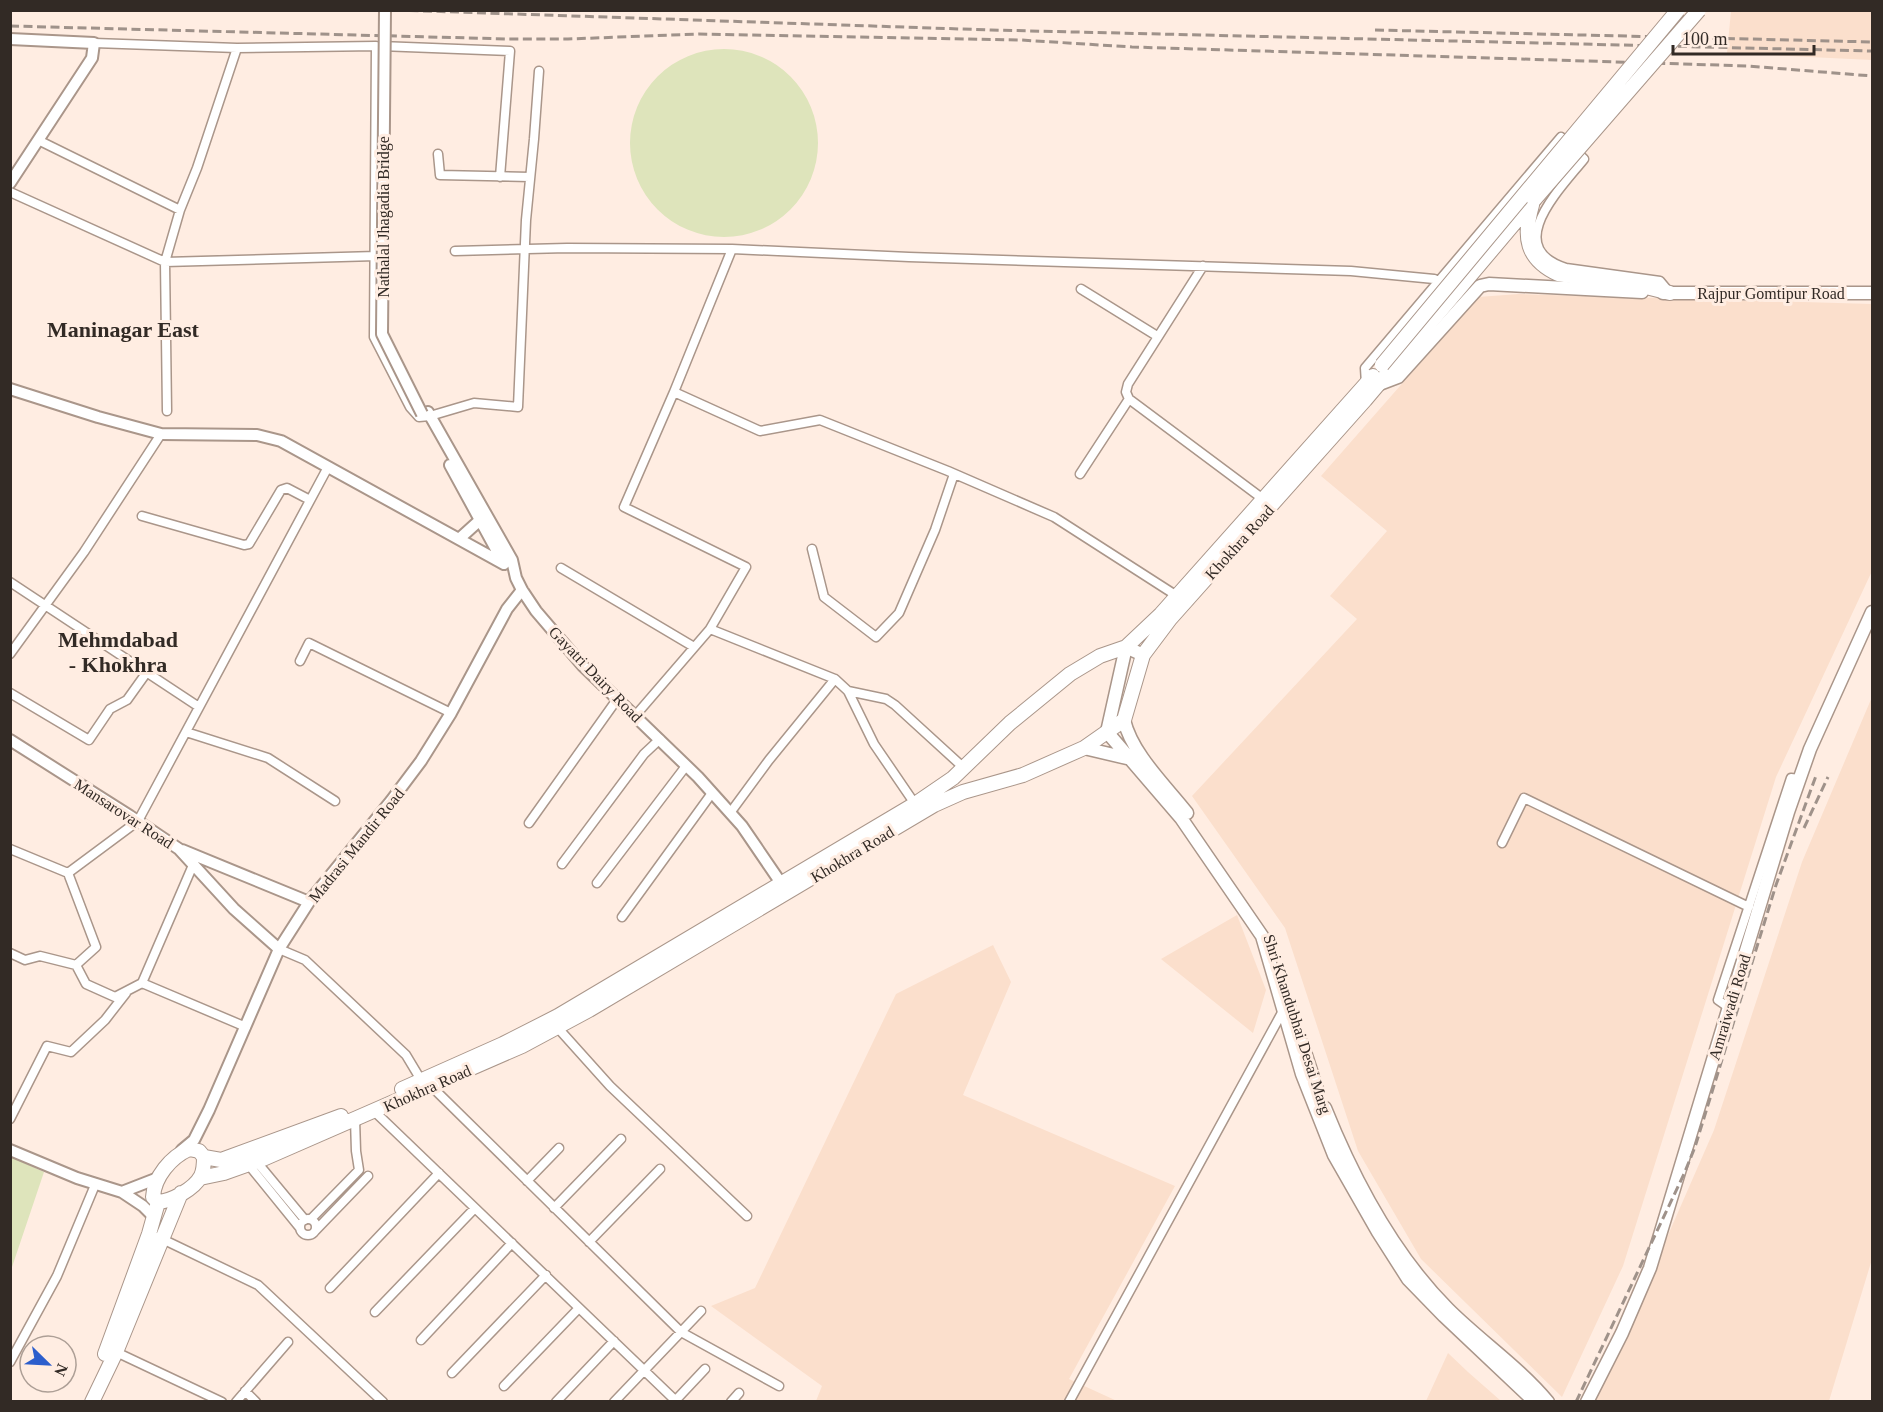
<svg xmlns="http://www.w3.org/2000/svg" width="1883" height="1412" viewBox="0 0 1883 1412" font-family="Georgia,serif">
  <style>
    .built { fill: #fbdfcc }
    .green { fill: #dee4bb }
    .lines { fill: none; stroke-linecap: round; stroke-linejoin: round }
    .minor-casing { stroke: #aa968a; stroke-width: 11 }
    .tertiary-casing { stroke: #aa968a; stroke-width: 14 }
    .secondary-casing { stroke: #aa968a; stroke-width: 15 }
    .primary-casing { stroke: #aa968a; stroke-width: 16 }
    .minor { stroke: #fff; stroke-width: 8 }
    .tertiary { stroke: #fff; stroke-width: 10 }
    .secondary { stroke: #fff; stroke-width: 12 }
    .primary { stroke: #fff; stroke-width: 14 }
    .rail { stroke: #9f928a; stroke-width: 3; stroke-dasharray: 9 4.5; stroke-linecap: butt }
    .tertiary-bridge-casing { stroke: #aa968a; stroke-width: 14; stroke-linecap: butt }
    .primary-bridge-casing { stroke: #aa968a; stroke-width: 16; stroke-linecap: butt }
    .tertiary-bridge { stroke: #fff; stroke-width: 10 }
    .primary-bridge { stroke: #fff; stroke-width: 14 }
    .labels { text-anchor: middle; stroke-width: 6; stroke-linejoin: round; paint-order: stroke }
    .street-label { font-size: 16px; fill: #322a25; stroke: #ffede2 }
    .district-label { font-size: 22px; font-weight: bold; fill: #322a25; stroke: #ffede2 }
  </style>
  <rect width="100%" height="100%" fill="#ffede2"/>
  <path class="built" d="M1731 11H1872V60L1727 53Z
    M1519 294 1872 304V571L1776 777 1623 1266 1562 1397 1421 1259 1358 1151 1285 928 1192 796 1357 619 1330 596 1387 531 1321 476 1478 297Z
    M1872 697V1259L1829 1401 1595 1402 1714 1130 1802 862Z
    M1237 915 1266 990 1253 1033 1161 959Z
    M993 945 1011 982 963 1095 1175 1186 1069 1379 1117 1401H816L822 1386 711 1306 755 1288 896 994Z
    M1448 1353 1468 1372 1501 1401H1426Z"/>
  <path class="green" d="M630 143a94 94 0 1 1 188 0a94 94 0 1 1-188 0Z
    M11 1157 44 1172 11 1270Z"/>
  <g class="lines">
    <g class="minor-casing">
      <path id="minor" d="M94 43 237 48 197 168 180 210 165 262 376 256
        M380 46 510 51 500 177
        M237 48 376 46 374 337 410 407 419 417 430 416 474 403 518 407 526 220 534 139 539 71
        M38 140 180 210
        M438 154 440 175 530 177
        M10 192 165 262 167 411
        M455 251 567 248 732 249
        M1203 266 1128 384 1126 392 1129 399 1263 499
        M1081 289 1157 336
        M1366 384 1365 368 1561 137 1584 159C1560 189 1501 247 1566 268L1660 281 1670 293
        M674 392 732 249 909 257 1351 271 1434 279
        M1080 474 1129 399
        M142 516 244 545 249 544 281 490 287 488 310 500
        M812 549 824 597 876 637 899 613 935 530 954 474
        M561 568 694 647
        M10 582 199 707
        M710 629 835 679 769 760 730 813
        M10 654 84 552 161 434
        M300 661 309 643 451 713
        M835 679 848 691 874 744 915 804
        M848 691 886 699 895 705 964 768
        M10 693 89 740 110 709 127 700 147 672
        M635 716 710 629 746 567 624 507 674 392 760 431 820 420 948 471 1054 517 1177 596
        M186 732 268 758 335 801
        M529 823 618 698
        M1502 843 1524 798 1749 907
        M10 849 68 873
        M562 864 644 754 660 739
        M597 883 686 766
        M622 917 712 793
        M279 949 305 960 406 1055 421 1080
        M10 953 25 960 40 956 76 965 96 947 68 873 138 821 328 467
        M76 965 86 984 115 997 142 983 246 1027
        M142 983 193 865
        M1728 1007 1718 1000 1791 778 1799 779
        M557 1027 610 1086 747 1216
        M431 1086 681 1332 779 1386
        M374 1111 677 1402
        M10 1119 47 1046 71 1052 105 1020 126 993
        M256 1161 305 1220
        M248 1164 300 1228
        M527 1181 559 1148
        M554 1208 621 1139
        M311 1219 359 1170 356 1151 355 1119
        M300 1227a8 8 0 1 1 16 0a8 8 0 1 1-16 0Z
        M315 1231 368 1176
        M158 1237 258 1285 383 1402
        M589 1242 660 1169
        M330 1288 439 1173
        M375 1312 475 1208
        M421 1340 512 1243
        M116 1352 222 1402
        M10 1362 57 1276 95 1185
        M452 1373 546 1275
        M504 1386 579 1308
        M245 1391 256 1402
        M236 1402 288 1342
        M556 1402 614 1341
        M614 1402 701 1311
        M674 1402 705 1369
        M731 1402 739 1393
        M1069 1402 1284 1009 1291 1006"/>
    </g>
    <g class="tertiary-casing">
      <path id="tertiary" d="M10 39 94 43 92 58 10 183
        M10 389 98 417 161 434 257 435 281 441 504 564
        M428 412 512 560 516 578 522 590 536 611 583 666 698 777 742 826 785 889
        M450 465 504 564
        M459 539 480 520
        M10 740 130 816 179 849 234 909 279 949
        M182 850 309 902
        M10 1150 77 1178 122 1192 143 1206 154 1217
        M182 1150 194 1140 209 1110 279 949 309 902 391 801 421 761 451 713 507 609 522 590
        M122 1192 158 1178"/>
    </g>
    <g class="secondary-casing">
      <path id="secondary" d="M1663 293H1872
        M1377 385 1398 377 1480 286 1489 284 1642 292
        M1143 655 1126 647 1107 732 1181 818 1262 936 1302 1074 1334 1155 1378 1232 1408 1279 1444 1316 1535 1402
        M1124 720C1132 754 1165 785 1187 813
        M1084 748 1131 759
        M1302 1043 1318 1092
        M1325 1108C1354 1180 1392 1253 1448 1309 1480 1341 1519 1367 1548 1402
        M1587 1402 1622 1333 1650 1268 1788 812 1810 749 1872 612"/>
    </g>
    <g class="primary-casing">
      <path id="primary" d="M1532 205C1523 237 1526 259 1558 274L1646 287 1670 293
        M402 1089 503 1044 558 1016 915 804 953 778 1010 723 1070 674 1100 656 1126 647 1161 614 1373 376
        M189 1149 199 1151 204 1157C204 1164 204 1170 201 1176 194 1189 172 1201 158 1202L153 1197C154 1177 171 1157 189 1149Z
        M204 1157 221 1160 341 1116
        M200 1178 224 1173 263 1159 522 1046 589 1010 934 805 963 792 1023 775 1084 748 1124 720 1143 655 1170 619 1365 400 1534 200
        M105 1354 149 1234 158 1202
        M92 1402 116 1352 181 1193"/>
    </g>
    <use href="#minor" class="minor"/>
    <use href="#tertiary" class="tertiary"/>
    <use href="#secondary" class="secondary"/>
    <use href="#primary" class="primary"/>
    <path class="rail" d="M396 10 991 30 1872 51
      M10 26 509 39H568L699 34 1021 40 1132 47 1748 66 1872 76
      M1375 30 1872 42
      M1804 828 1828 777
      M1576 1402 1684 1174 1695 1147 1776 885 1817 773"/>
    <g class="tertiary-bridge-casing">
      <path id="tertiary-bridge" d="M385 10 382 334 422 414"/>
    </g>
    <g class="primary-bridge-casing">
      <path id="primary-bridge" d="M1534 200 1699 10
        M1382 365 1678 10"/>
    </g>
    <use href="#tertiary-bridge" class="tertiary-bridge"/>
    <use href="#primary-bridge" class="primary-bridge"/>
  </g>
  <g class="labels">
    <g class="street-label">
      <text transform="translate(383 217) rotate(-90)" y="6">Nathalal Jhagadia Bridge</text>
      <text x="1771" y="299">Rajpur Gomtipur Road</text>
      <text transform="translate(1239 542) rotate(-48)" y="6">Khokhra Road</text>
      <text transform="translate(596 674) rotate(46)" y="6">Gayatri Dairy Road</text>
      <text transform="translate(124 813) rotate(33)" y="6">Mansarovar Road</text>
      <text transform="translate(356 845) rotate(-51)" y="6">Madrasi Mandir Road</text>
      <text transform="translate(852 854) rotate(-31)" y="6">Khokhra Road</text>
      <text transform="translate(1729 1007) rotate(-73)" y="6">Amraiwadi Road</text>
      <text transform="translate(1298 1024) rotate(72)" y="6">Shri Khandubhai Desai Marg</text>
      <text transform="translate(427 1088) rotate(-24)" y="6">Khokhra Road</text>
    </g>
    <g class="district-label">
      <text x="123" y="337">Maninagar East</text>
      <text x="118" y="647">Mehmdabad<tspan x="118" dy="25">- Khokhra</tspan></text>
    </g>
  </g>
  <rect width="1883" height="1412" fill="none" stroke="#322a25" stroke-width="24"/>
  <g transform="translate(48 1364) rotate(114)"><circle r="28" fill="#ffede2" stroke="#ad9f96" stroke-width="1.5"/>
  <path d="M0-4.5L10 22L0 15L-10 22Z" fill="#2c5ecc"/>
  <text y="-9" font-size="16" font-weight="bold" text-anchor="middle" fill="#322a25">N</text>
  </g>
  <path d="M1673 45v9h141v-9" fill="none" stroke="#322a25" stroke-width="3"/>
  <text x="1682" y="45" font-size="18" fill="#322a25" stroke="#ffede2" stroke-width="4.5" paint-order="stroke">100 m</text>
</svg>
